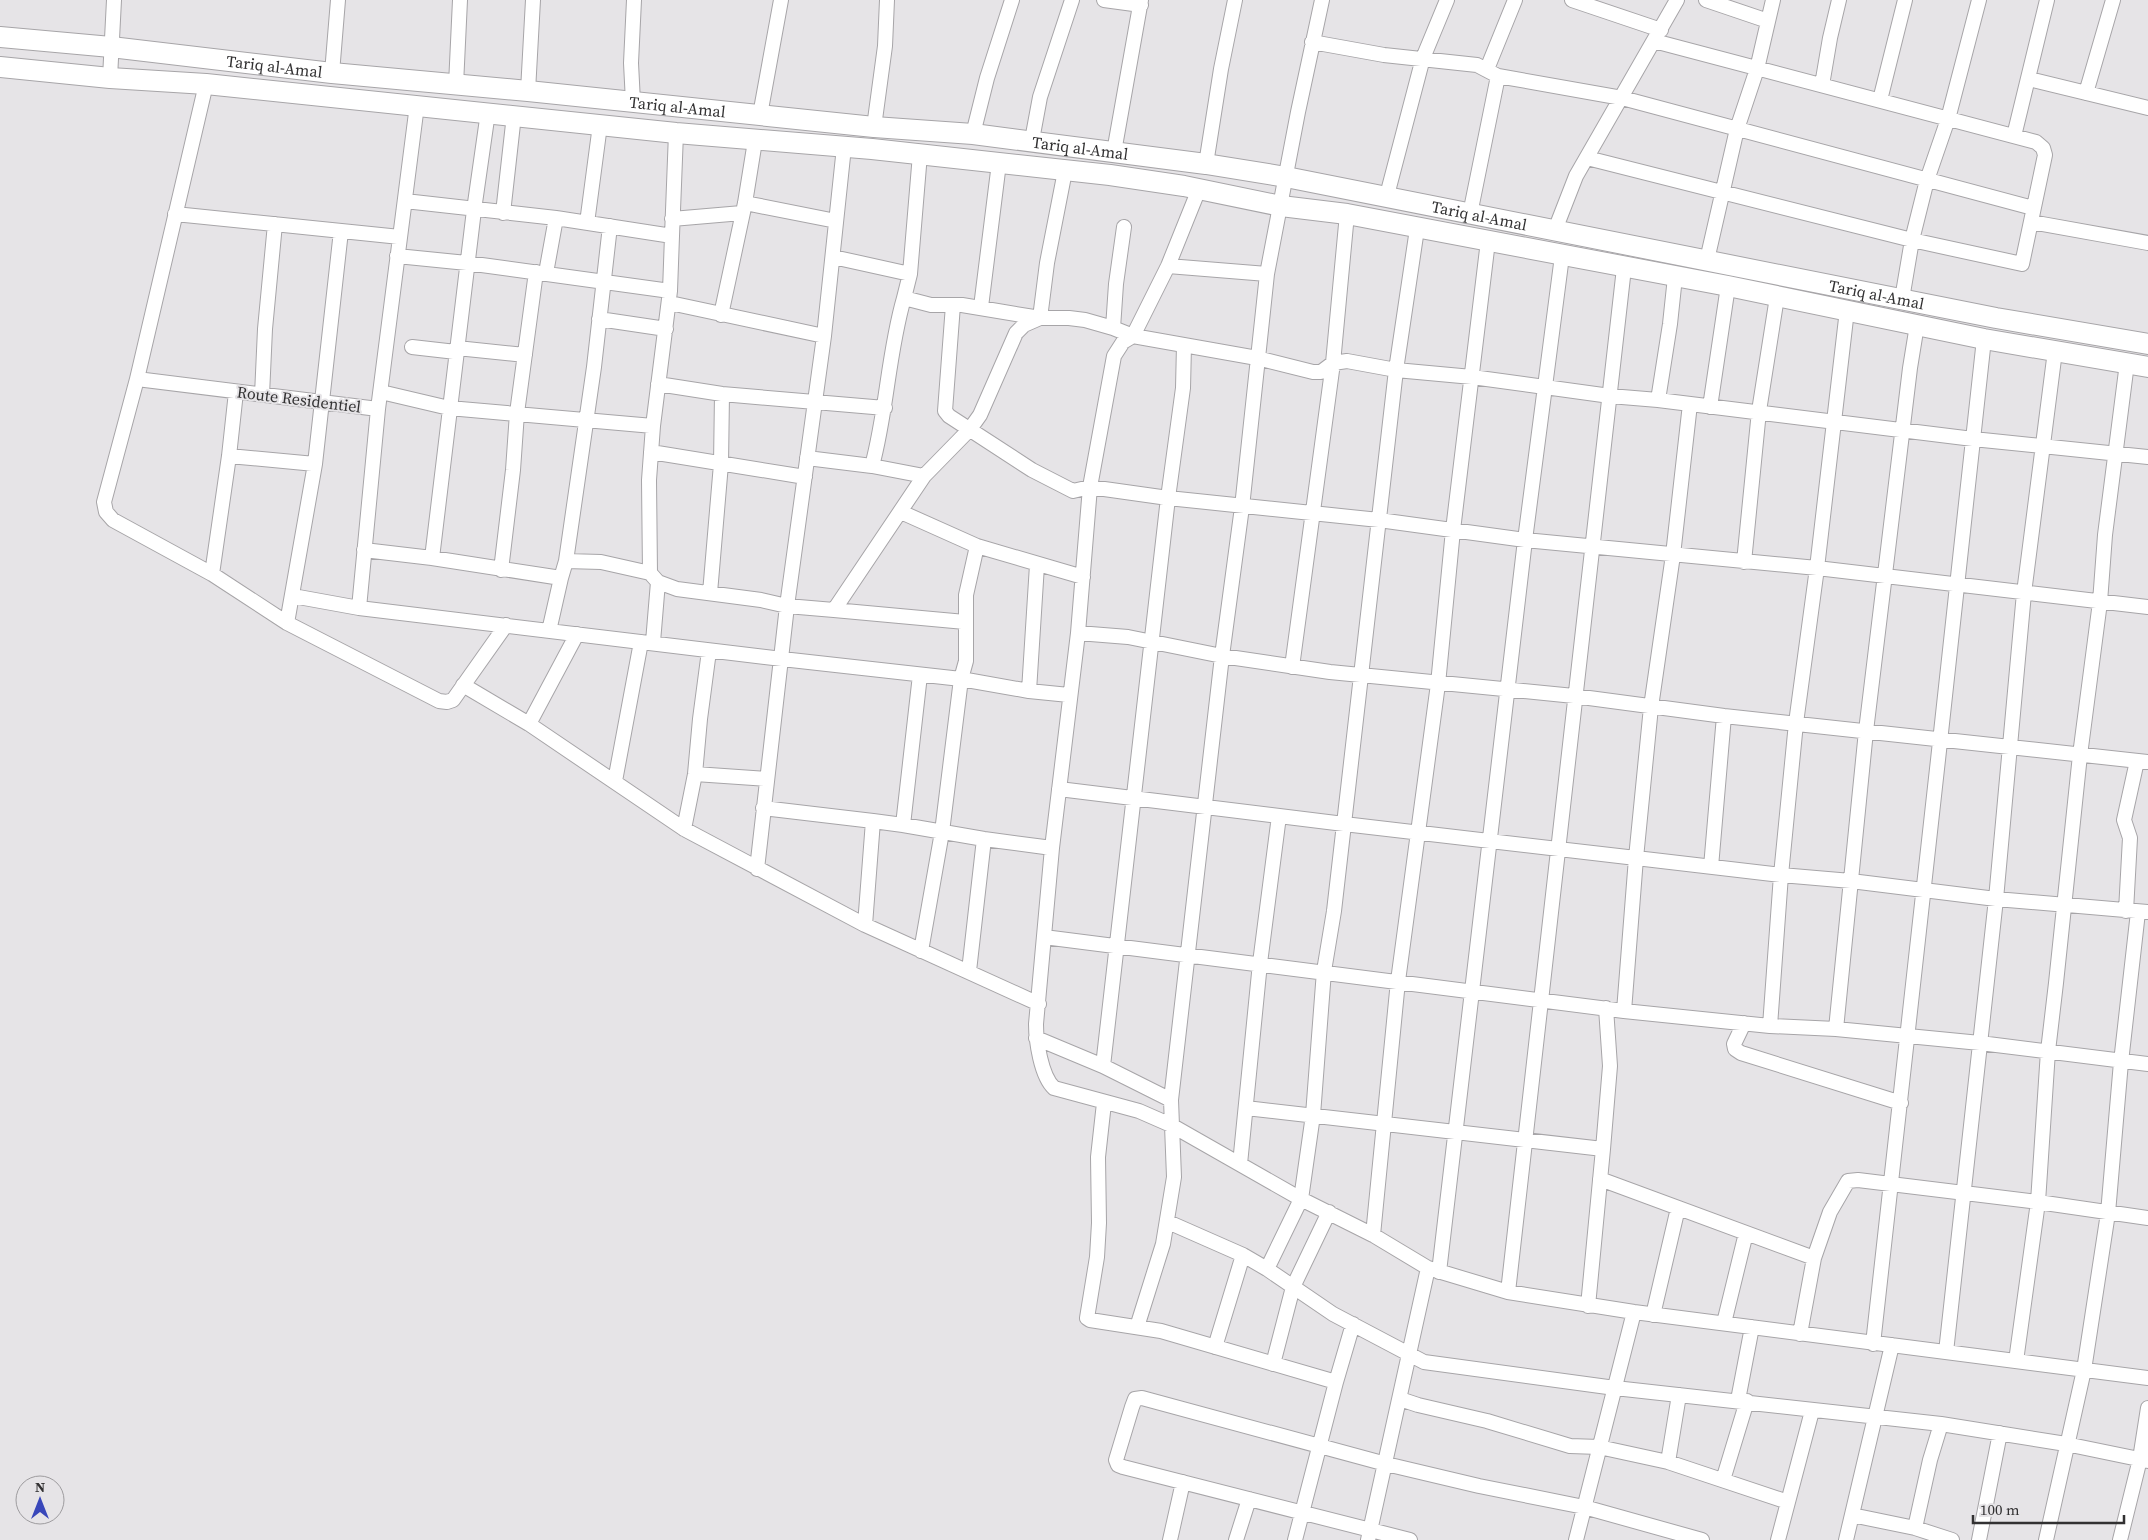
<svg xmlns="http://www.w3.org/2000/svg" width="2148" height="1540" viewBox="0 0 2148 1540" font-family="'Source Serif 4',serif">
  <style>
    .lines { fill: none; stroke-linecap: round; stroke-linejoin: round }
    .minor-casing { stroke: #a7a5a8; stroke-width: 16 }
    .highway-casing { stroke: #a7a5a8; stroke-width: 22 }
    .minor { stroke: #fff; stroke-width: 14 }
    .highway { stroke: #fff; stroke-width: 20 }
    .labels { text-anchor: middle; stroke-width: 4; stroke-linejoin: round; paint-order: stroke }
    .street-label { font-size: 16px; fill: #323132; stroke: #e6e4e7 }
  </style>
  <rect width="100%" height="100%" fill="#e6e4e7"/>
  <g class="lines">
    <g class="minor-casing">
      <path id="minor" d="M1104 0 1141 5
        M1572 0 1661 30
        M1706 0 1768 21
        M1312 42 1384 55 1477 65 1498 76 1622 98 2033 208
        M1487 69 1515 0
        M332 73 338 0
        M110 78 114 0
        M2029 79 2148 108
        M206 84 137 379 104 502 106 512 113 520 212 574 287 623 439 701 447 702 453 700 506 625
        M456 85 460 0
        M1822 85 1830 38 1839 0
        M528 91 533 0
        M2086 93 2113 0
        M1880 100 1905 0
        M633 102 631 63 634 0
        M760 115 781 0
        M874 127 885 46 887 0
        M973 134 987 78 1012 0
        M2014 136 2047 0
        M1032 140 1040 97 1072 0
        M1114 152 1141 0
        M920 154 910 274 904 298 931 305H962L1040 318H1069L1085 320 1113 328 1133 336 1257 358 1313 372H1321L1333 363 1347 361 1396 370 1472 377 1610 396 1658 400 1973 439 2148 457
        M1587 158 1912 240 2022 264 2045 155 2043 148 2036 142 1654 41
        M1206 164 1221 69 1235 0
        M1199 189 1168 266 1133 336 1123 342 1114 356 1090 487 1078 633 1052 848 1036 1024C1036 1041 1041 1076 1054 1088L1139 1111 1171 1125 1301 1199 1373 1235 1428 1268 1508 1292 1634 1312 2148 1378
        M1386 199 1423 58 1447 0
        M405 201 556 218 672 236 676 133
        M745 203 836 221
        M503 213 514 115
        M175 214 400 237
        M1470 214 1498 76
        M672 219 742 213
        M2031 222 2148 243
        M587 223 600 125
        M1417 229 1396 370 1344 824 1636 858 1624 1011
        M1555 230 1576 176 1677 0
        M397 256 467 263 670 291 672 236
        M833 257 910 274
        M1707 260 1737 129 1757 69 1773 0
        M1168 266 1267 274
        M546 273 556 218
        M1902 299 1912 240 1927 180 1948 119 1979 0
        M670 303 824 336
        M953 305 945 411 949 416 1032 470 1073 491 1090 487 1168 498 1183 388 1184 345
        M981 307 999 163
        M721 315 745 203 755 141
        M599 319 666 329
        M1113 328 1116 284 1124 227
        M412 347 456 352
        M457 348 525 355
        M137 379 378 409 417 105
        M658 384 722 394 885 408
        M381 392 449 408 653 426 670 291
        M262 395 265 329 275 224
        M1658 400 1670 324 1675 277
        M1690 404 1673 555 1651 707 1636 858 1781 875 1796 723 1817 568 1847 310
        M1710 407 1728 286
        M378 409 359 608 782 659 961 679 966 661V595L977 546
        M651 452 805 477
        M229 456 315 464
        M807 458 872 466 924 476
        M872 466C887 411 888 353 904 298
        M901 512 977 546 1083 577
        M364 550 432 558 561 578 566 561 601 562 650 573 658 582 677 589 761 600 787 606 834 610 924 476 970 429 980 415 1016 333 1024 325 1040 318 1047 263 1065 171
        M432 558 474 210 488 112
        M566 561 594 367 610 226
        M1744 562 1759 411 1777 297
        M501 570 513 470 517 413 536 272
        M650 573 649 480 653 426
        M212 574 229 456 236 392
        M710 593 721 464 722 394
        M293 596 359 608
        M834 610 965 622
        M287 623 315 464 341 231
        M549 631 561 578
        M1078 633 1128 637 1222 656 1330 672 1574 696 1724 716 2148 762
        M653 642 658 582
        M1292 667 1333 363 1347 214
        M920 675 903 825 984 839 1052 848
        M463 685 529 724 684 829 865 925 1039 1004
        M1029 691 1037 565
        M529 724 577 634
        M695 774 767 779
        M615 781 641 642
        M1059 789 1344 824 1334 911 1324 971 1313 1115 1301 1199 1267 1269
        M763 808 873 821
        M684 829 695 774 700 719 709 651
        M1711 867 1724 716
        M757 869 787 606 824 336 844 147
        M2126 911 2130 838 2124 820 2137 761
        M865 925 873 821 903 825
        M1044 937 1624 1011 1770 1026 1836 1029 1980 1043 2148 1064
        M921 951 942 832 961 679 1029 691 1069 695
        M969 971 984 839
        M1744 1023 1734 1044 1735 1049 1741 1053 1901 1103
        M1770 1026 1781 875 1851 881 1996 899 2148 912
        M1836 1029 1866 731 1910 368 1917 325
        M1036 1038 1103 1066 1171 1100
        M1103 1066 1168 498 1379 520 1525 540 1817 568 2148 607
        M1104 1103 1098 1157 1099 1223 1097 1257 1087 1318 1090 1320 1161 1331 1336 1382 1295 1540
        M1246 1108 1603 1149 1588 1306
        M1603 1149 1610 1066 1606 1008
        M1240 1164 1260 963 1279 816
        M1600 1179 1814 1258 1800 1334
        M1168 1222 1243 1255 1267 1269 1333 1314 1424 1362 1615 1388 1941 1424 2066 1444 2148 1461
        M1373 1235 1398 981 1438 684 1453 530 1488 241
        M1814 1258 1830 1212 1848 1181 1858 1180 2038 1202 2148 1218
        M1439 1272 1525 540 1562 256
        M1508 1292 1624 268
        M1653 1315 1678 1208
        M1724 1323 1746 1233
        M1137 1327 1163 1244 1174 1177 1171 1100 1222 656 1242 507 1267 274 1298 112 1322 0
        M1873 1344C1913 1009 1946 674 1984 339
        M1215 1347 1243 1255
        M1946 1352 1996 899 2024 593 2055 351
        M2016 1361 2038 1202 2048 1051 2056 983 2080 755 2100 602 2105 535 2127 363
        M1273 1364 1293 1287 1329 1212
        M1336 1382 1353 1324
        M1400 1399 1418 1405 1487 1421 1570 1446 1599 1447 1668 1462 1788 1502
        M1738 1400 1752 1327
        M1941 1424 1930 1460 1915 1528 1952 1540
        M1668 1462 1679 1395
        M1723 1480 1747 1401
        M1852 1515 1915 1528
        M1170 1540 1183 1482
        M1236 1540 1249 1499
        M1368 1540 1428 1268
        M1410 1540 1123 1467 1118 1465 1116 1460 1132 1407 1135 1399 1142 1398 1386 1464 1479 1486 1584 1507 1702 1540
        M1576 1540 1634 1312
        M1778 1540 1812 1411
        M1846 1540 1892 1345
        M1979 1540 2000 1433
        M2046 1540 2084 1370 2108 1213 2121 1062 2138 912
        M2120 1540 2140 1459 2148 1408"/>
    </g>
    <g class="highway-casing">
      <g id="highway">
        <path id="s1" d="M0 37 111 47 332 73 528 91 874 127 973 134 1206 164 1286 177 1996 318 2148 344"/>
        <path d="M0 67 110 78 206 84 676 133 872 149 1110 175 1184 186 1281 206 1347 214 1728 286 1984 339 2148 367"/>
      </g>
    </g>
    <use href="#minor" class="minor"/>
    <use href="#highway" class="highway"/>
  </g>
  <g class="labels">
    <g class="street-label">
      <text dy="6" stroke="none"><textPath href="#s1" startOffset="276">Tariq al-Amal</textPath></text>
      <text dy="6" stroke="none"><textPath href="#s1" startOffset="681">Tariq al-Amal</textPath></text>
      <text dy="6" stroke="none"><textPath href="#s1" startOffset="1086">Tariq al-Amal</textPath></text>
      <text dy="6" stroke="none"><textPath href="#s1" startOffset="1491">Tariq al-Amal</textPath></text>
      <text dy="6" stroke="none"><textPath href="#s1" startOffset="1896">Tariq al-Amal</textPath></text>
      <text transform="translate(299 399) rotate(7)" y="6">Route Residentiel</text>
    </g>
  </g>
  <g transform="translate(40 1500)"><circle r="24" fill="#e6e4e7" stroke="#9e9c9f"/>
  <path d="M0-4L9 19L0 12L-9 19Z" fill="#3947ba"/>
  <text y="-8" font-size="14" font-weight="bold" text-anchor="middle" fill="#323132">N</text>
  </g>
  <path d="M1973 1515v8h151v-8" fill="none" stroke="#323132" stroke-width="2.5"/>
  <text x="1980" y="1515" font-size="15" fill="#323132" stroke="#e6e4e7" stroke-width="4" paint-order="stroke">100 m</text>
</svg>
